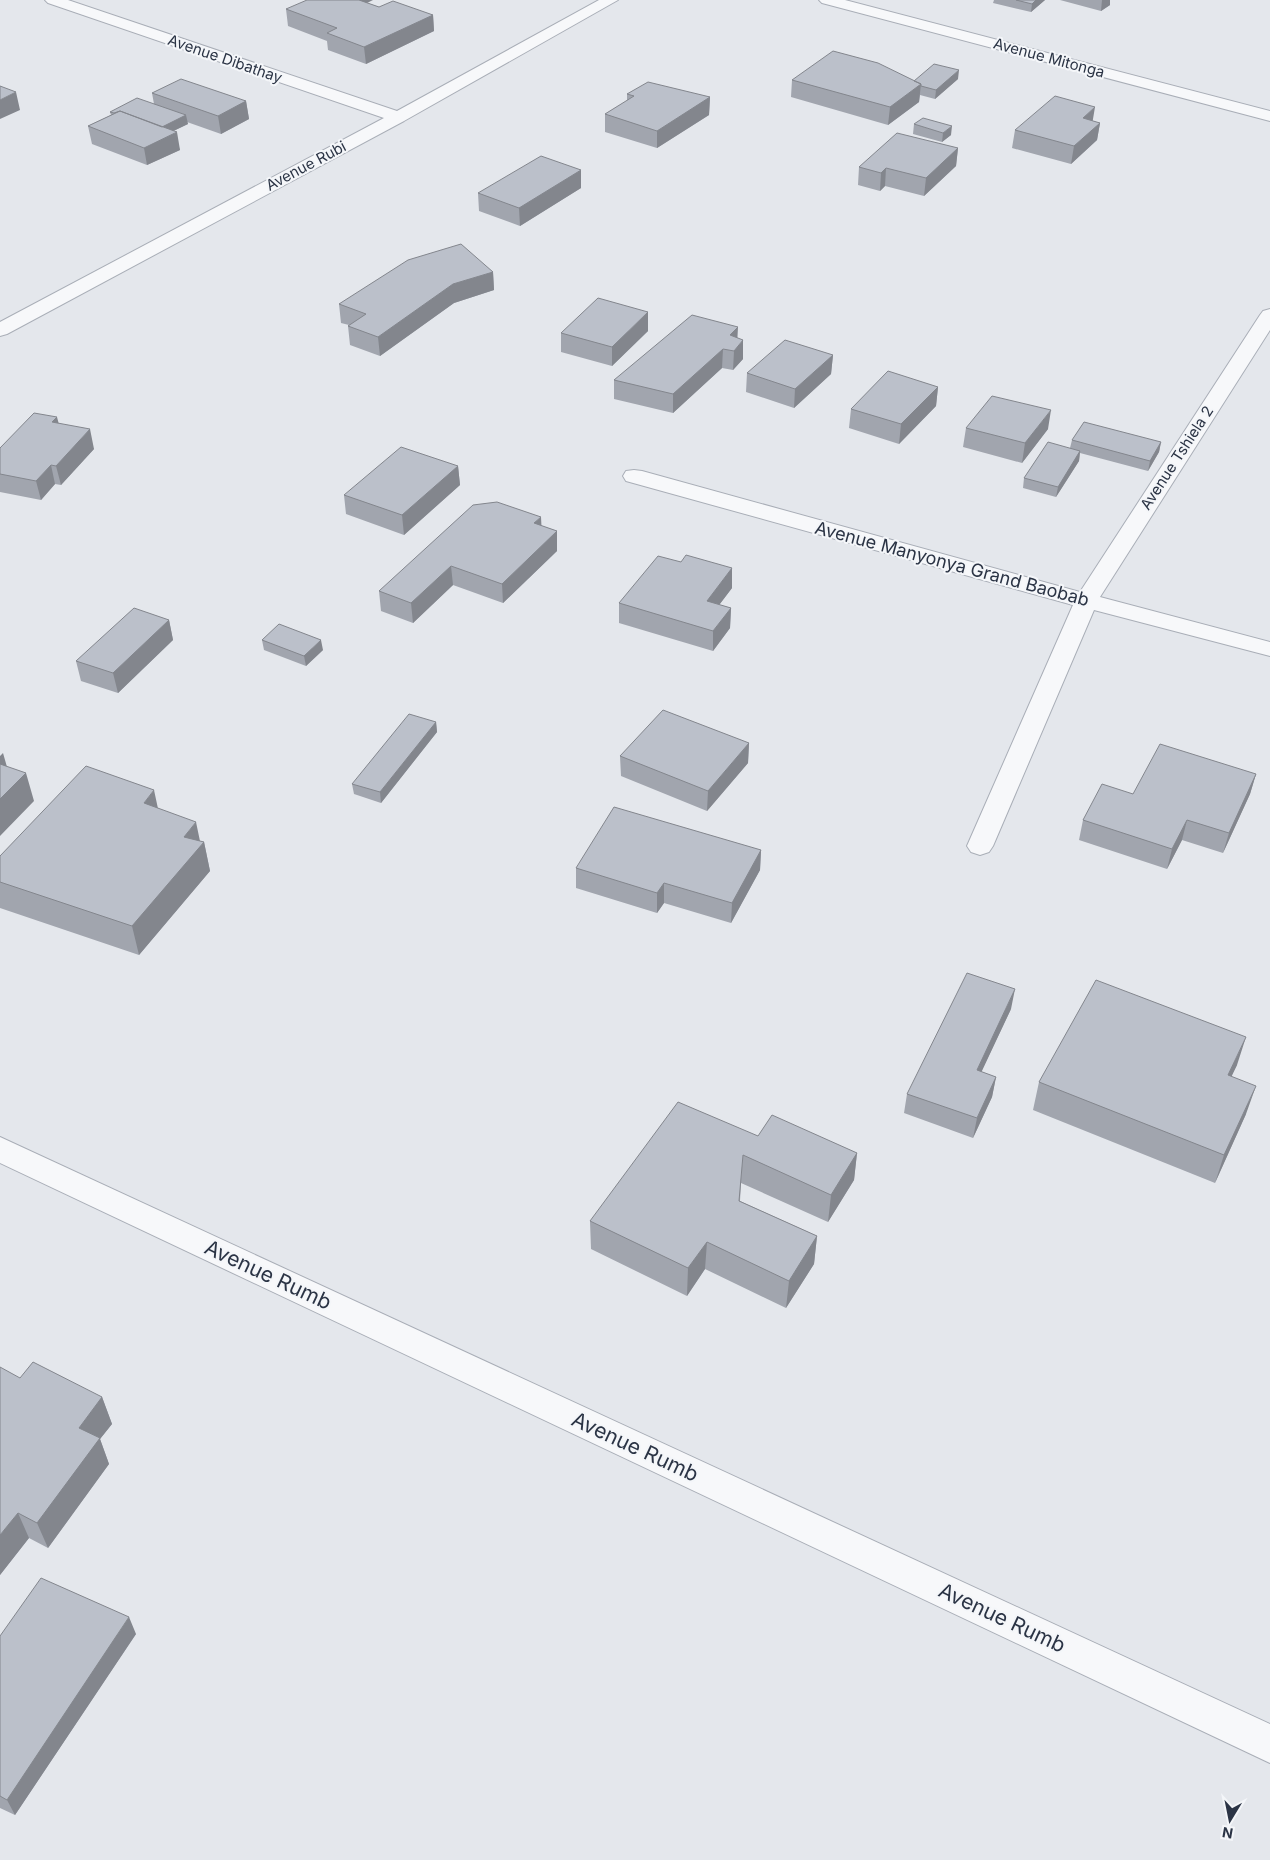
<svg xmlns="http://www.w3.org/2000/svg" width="1270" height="1860" viewBox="0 0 1270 1860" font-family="Inter,sans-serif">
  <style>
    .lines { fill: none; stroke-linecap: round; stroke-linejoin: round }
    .minor-casing { stroke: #a9aeb7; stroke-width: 2 }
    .minor { fill: #f7f8fa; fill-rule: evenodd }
    .wall { fill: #a1a5ae }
    .shaded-wall { fill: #83868d }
    .building { fill: #bbc0ca; stroke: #83868d }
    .labels { text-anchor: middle; stroke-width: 4; stroke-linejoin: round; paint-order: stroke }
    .far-street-label { font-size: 15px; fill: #2b3445; stroke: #f4f6f9 }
    .street-label { font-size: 18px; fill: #2b3445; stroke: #f4f6f9 }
    .near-street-label { font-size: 21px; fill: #2b3445; stroke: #f4f6f9 }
  </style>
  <rect width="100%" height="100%" fill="#e4e7ec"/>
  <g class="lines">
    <g class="minor-casing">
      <path id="minor" d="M45 0H68L397 111 599 0H618L404 121 7 334 0 336V322L384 118 48 3Z
        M819 0H845L1270 111V121L822 3Z
        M1270 309V330L1100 597 1270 642V656L1094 610 993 846 989 852 980 855 971 852 967 846 1073 605 626 481 623 476 626 471 634 470 642 471 1080 592 1260 315 1263 311Z
        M0 1137 1270 1724V1763L0 1163Z"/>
    </g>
    <use href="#minor" class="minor"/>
  </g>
  <path class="wall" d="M994 0H1045L1031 12 993 3Z
    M1060 0H1110V5L1101 11Z
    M367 3 379 7 433 15 434 31 366 64 328 50 327 41 288 26 286 9Z
    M958 79 935 99 920 95 919 102 888 125 791 97 792 80 914 81Z
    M152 93 246 101 249 119 221 134 187 122 188 124 173 131 180 150 147 165 92 144 88 126 111 115 110 112 154 104Z
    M627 94 710 97 709 115 657 148 605 132V114L627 101Z
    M1093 121 1100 123 1097 140 1071 164 1012 148 1015 130Z
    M914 124 951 135 942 142 913 134Z
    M958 148 956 166 924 196 885 186 880 191 858 185 859 167Z
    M581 170V188L520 226 479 211 478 193Z
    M493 272 494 290 454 303 380 356 350 345 348 326 349 325 341 323 339 304Z
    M648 331 612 366 561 352V333Z
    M738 338 743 359 733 370 722 368 673 413 614 399V380Z
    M833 355 831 374 794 408 746 392 747 373Z
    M938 387 936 406 899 444 849 428 851 409Z
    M59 424 94 449 61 485 55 484 41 500 0 492V448Z
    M966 428 1048 429 1022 463 963 447Z
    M1072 440 1161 442 1159 452 1148 471 1080 453 1079 461 1056 497 1023 488 1024 478 1070 448Z
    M458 466 460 485 404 535 346 514 344 495Z
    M542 526 557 531V551L503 603 453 585 413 623 381 611 379 591Z
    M681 562 732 568V588L719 605 731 608 730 628 713 651 619 623V603Z
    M169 620 173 640 118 693 81 681 76 661Z
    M262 640 323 650 306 666 264 650Z
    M436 722 437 732 381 803 354 794 352 784Z
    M749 743 748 763 707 811 621 776 620 756Z
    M1256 774 1250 794 1223 853 1182 840 1167 869 1079 840 1083 820 1133 794Z
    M158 808 200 841 204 842 210 871 139 955 0 908V856Z
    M761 850 760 870 731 923 664 903 657 913 576 888V868Z
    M1011 1009 981 1072 996 1077 992 1097 973 1138 904 1113 907 1094Z
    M1237 1065 1231 1076 1246 1114 1215 1183 1033 1110 1039 1082Z
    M758 1136 857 1153 854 1180 828 1222 741 1183 740 1201 817 1236 814 1264 786 1308 705 1269 687 1296 591 1249 590 1221Z
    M20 1378 102 1397 112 1424 100 1439 109 1464 48 1548 29 1538 0 1575Z
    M136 1634 15 1815 0 1808V1636Z"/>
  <path class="shaded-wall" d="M357 0H373L357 8Z
    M1036 0H1045L1031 12 1032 4Z
    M1102 0H1110V5L1101 11Z
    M433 15 434 31 366 64 364 47Z
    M959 70 958 79 935 99 936 90Z
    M921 84 919 102 888 125 890 107Z
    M16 92 20 110 0 119V100Z
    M710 97 709 115 657 148V131Z
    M246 101 249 119 221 134 218 116Z
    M1095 107 1092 125 1083 118Z
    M186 115 188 124 159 138 157 129Z
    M1100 123 1097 140 1071 164 1074 146Z
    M952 126 951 135 942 142 943 133Z
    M177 132 180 150 147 165 144 148Z
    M958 148 956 166 924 196 926 178Z
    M886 168 885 186 880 191 881 173Z
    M581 170V188L520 226 519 208Z
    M493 272 494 290 454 303 380 356 378 337 453 284Z
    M648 312V331L612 366V347Z
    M738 327 737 346 730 335Z
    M743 340V359L733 370 734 351Z
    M723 349 722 368 673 413V394Z
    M833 355 831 374 794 408 795 389Z
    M938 387 936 406 899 444 901 424Z
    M1051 410 1048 429 1022 463 1025 443Z
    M57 417 62 436 52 422Z
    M90 429 94 449 61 485 56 466Z
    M1161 442 1159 452 1148 471 1150 461Z
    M1080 451 1079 461 1056 497 1058 487Z
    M51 465 55 484 41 500 36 481Z
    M458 466 460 485 404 535 402 515Z
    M541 517 542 536 534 523Z
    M557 531V551L503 603 502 584Z
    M451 566 453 585 413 623 411 603Z
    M732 568V588L707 621V601Z
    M731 608 730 628 713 651V631Z
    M169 620 173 640 118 693 113 673Z
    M321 640 323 650 306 666 304 656Z
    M436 722 437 732 381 803 380 792Z
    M749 743 748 763 707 811 708 791Z
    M3 753 11 781H0V756Z
    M26 773 34 801 0 836V799Z
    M1256 774 1250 794 1223 853 1229 833Z
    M154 790 160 818 144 803Z
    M1187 820 1182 840 1167 869 1172 849Z
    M196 822 201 846 204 842 210 871 139 955 132 926 184 837Z
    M761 850 760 870 731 923 732 903Z
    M664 883V903L657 913V893Z
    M1015 989 1011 1009 973 1090 977 1070Z
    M1246 1037 1237 1065 1219 1103 1228 1075Z
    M996 1077 992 1097 973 1138 977 1118Z
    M1256 1086 1246 1114 1215 1183 1224 1155Z
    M857 1153 854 1180 828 1222 831 1195Z
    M817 1236 814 1264 786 1308 789 1281Z
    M707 1242 705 1269 687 1296 688 1268Z
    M102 1397 112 1424 100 1439 109 1464 48 1548 37 1523 79 1428Z
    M18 1513 29 1538 0 1575V1535Z
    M129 1617 136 1634 15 1815 7 1800Z"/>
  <path class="building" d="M307 0H359L379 7 393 1 433 15 364 47 327 33 337 28 286 9Z
    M1016 0H1036L1032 4Z
    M833 51 878 63 921 84 890 107 792 80Z
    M934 64 959 70 936 90 921 86V84L914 81Z
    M181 79 246 101 218 116 152 93Z
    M648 82 710 97 657 131 605 114 634 96 627 94Z
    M0 86 16 92 0 100Z
    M1055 96 1095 107 1083 118 1100 123 1074 146 1015 130Z
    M137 98 186 115 162 127 120 111 114 113 110 112Z
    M120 111 177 132 144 148 88 126Z
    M923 118 952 126 943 133 914 124Z
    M897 133 958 148 926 178 886 168 881 173 859 167Z
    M541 156 581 170 519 208 478 193Z
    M461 244 493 272 453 284 378 337 348 326 366 314 339 304 408 260Z
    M598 298 648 312 612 347 561 333Z
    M692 315 738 327 730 335 743 340 734 351 723 349 673 394 614 380Z
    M785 340 833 355 795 389 747 373Z
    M888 371 938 387 901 424 851 409Z
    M992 396 1051 410 1025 443 966 428Z
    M34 413 57 417 52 422 90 429 56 466 51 465 36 481 0 474V448Z
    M1084 422 1161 442 1150 461 1072 440Z
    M1048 442 1080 451 1058 487 1024 478Z
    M401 447 458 466 402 515 344 495Z
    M497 502 541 517 534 523 557 531 502 584 451 566 411 603 379 591 473 505Z
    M686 555 732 568 707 601 731 608 713 631 619 603 658 556 681 562Z
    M134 608 169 620 113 673 76 661Z
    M279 624 321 640 304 656 262 640Z
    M663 710 749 743 708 791 620 756Z
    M409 714 436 722 380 792 352 784Z
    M1160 744 1256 774 1229 833 1187 820 1172 849 1083 820 1102 784 1133 794Z
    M0 764 26 773 0 799Z
    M86 766 154 790 144 803 196 822 184 837 204 842 132 926 0 882V856Z
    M614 807 761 850 732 903 664 883 657 893 576 868Z
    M967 973 1015 989 977 1070 996 1077 977 1118 907 1094Z
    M1096 980 1246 1037 1228 1075 1256 1086 1224 1155 1039 1082Z
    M678 1102 758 1136 772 1115 857 1153 831 1195 743 1155 739 1201 817 1236 789 1281 707 1242 688 1268 590 1221Z
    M33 1362 102 1397 79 1428 100 1438 37 1523 18 1513 0 1535V1367L20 1378Z
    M41 1578 129 1617 7 1800 0 1796V1636Z"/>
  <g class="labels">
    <g class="far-street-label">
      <text transform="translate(1049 58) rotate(15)" y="5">Avenue Mitonga</text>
      <text transform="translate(225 59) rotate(19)" y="5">Avenue Dibathay</text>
      <text transform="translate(306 166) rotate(-28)" y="5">Avenue Rubi</text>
      <text transform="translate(1177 458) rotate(-57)" y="5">Avenue Tshiela 2</text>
    </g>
    <g class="street-label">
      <text transform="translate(952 564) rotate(15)" y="6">Avenue Manyonya Grand Baobab</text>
    </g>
    <g class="near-street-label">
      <text transform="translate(268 1275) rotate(25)" y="7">Avenue Rumb</text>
      <text transform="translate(635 1447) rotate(25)" y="7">Avenue Rumb</text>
      <text transform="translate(1002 1618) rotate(25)" y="7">Avenue Rumb</text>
    </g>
  </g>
  <g transform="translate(1230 1820) rotate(190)" stroke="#f4f6f9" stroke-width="4" paint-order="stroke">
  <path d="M0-4L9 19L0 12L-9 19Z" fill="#2b3445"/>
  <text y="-8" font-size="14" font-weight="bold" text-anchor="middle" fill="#2b3445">N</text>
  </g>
</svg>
